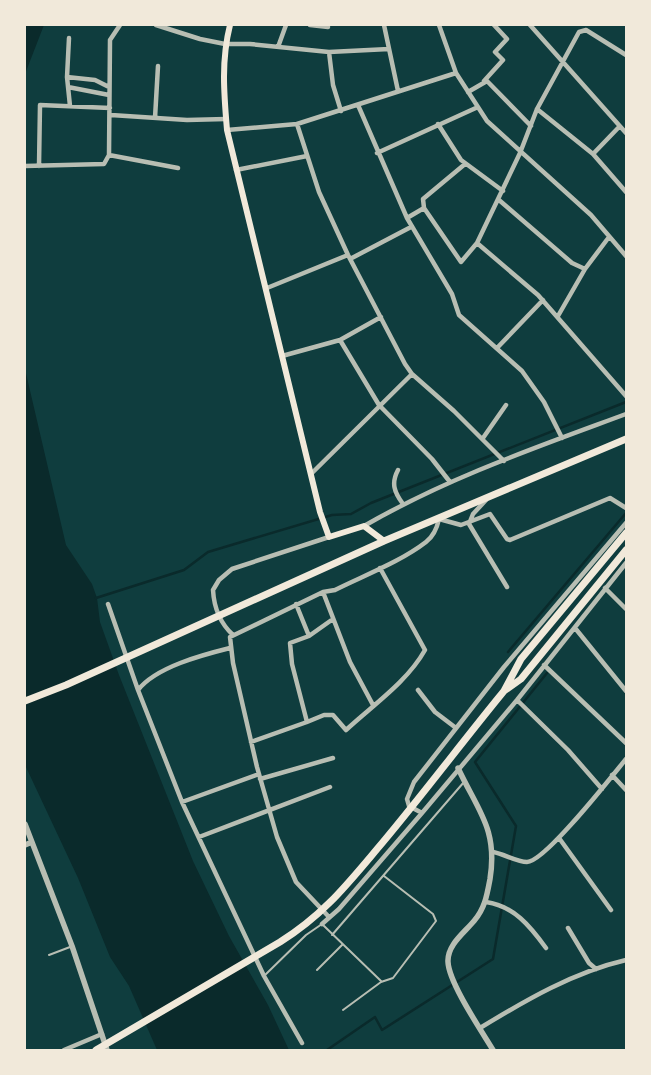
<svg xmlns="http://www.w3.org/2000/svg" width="651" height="1075" viewBox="0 0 651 1075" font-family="Cabin,sans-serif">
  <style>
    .water { fill: #0a2a2b }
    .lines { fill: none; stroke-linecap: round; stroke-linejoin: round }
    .stream { stroke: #0a2a2b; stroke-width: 2.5 }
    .service { stroke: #b8beb3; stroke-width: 2 }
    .minor { stroke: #b8beb3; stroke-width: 4.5 }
    .tertiary { stroke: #b8beb3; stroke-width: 5.5 }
    .secondary { stroke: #f1e9da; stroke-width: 6 }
    .primary { stroke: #f1e9da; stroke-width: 7 }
  </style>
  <rect width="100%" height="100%" fill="#0f3d3e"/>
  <path class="water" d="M25 25H44L25 74Z
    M25 369 66 545 92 584 97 598 100 622 119 675 193 861 229 936 268 1005 289 1050H157L129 986 110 957 78 878 25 765Z"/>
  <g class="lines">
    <path class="stream" d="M96 598 184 570 208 552 332 515 351 514 371 503 626 402
      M508 652 626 513
      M327 1050 375 1017 382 1030 493 959 516 826 475 762 547 673"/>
    <path class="service" d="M332 935 464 782
      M49 955 70 947
      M317 970 342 945
      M264 976 306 935 322 924 381 981
      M343 1010 381 982 393 978 436 921 433 914 384 876"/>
    <path class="minor" d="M120 25 110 40 109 155 178 168
      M156 25 200 39 225 44H250L329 52 389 49
      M310 25 328 27
      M384 25 398 91
      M439 25 456 73 487 121 591 215 626 256
      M530 25 626 133
      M69 38 67 77 70 106
      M278 47 286 25
      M329 52 333 85 341 111
      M67 77 95 80 109 87
      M484 81 503 60 495 52 507 39 494 25
      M68 87 109 95
      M468 92 487 81 531 126
      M358 105 407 218 452 294 459 315 522 371 544 402 562 438
      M537 109 593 154 626 192
      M111 115 187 120 226 119
      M155 118 158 66
      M297 124 319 192 348 255 405 364 412 374 454 411 504 461
      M438 124 461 160 503 191
      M227 130 297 124 456 73
      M377 153 478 107
      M593 154 619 127
      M25 166 104 164 109 155
      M39 166 40 105 110 108
      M236 170 307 156
      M499 200 572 263 585 269 558 316
      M424 208 423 199 465 164
      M407 218 424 208 461 262 477 243 520 153 537 109 579 32 586 30 626 55
      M477 243 538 295 626 396
      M350 259 411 227
      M585 269 609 237
      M267 288 348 255
      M340 340 379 405 432 459 450 482
      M497 348 543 300
      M282 356 340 340 381 317
      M483 438 506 405
      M398 470C391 483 394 492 403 504
      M311 474 412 374
      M469 524 507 587
      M469 524 473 514 486 500
      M364 526C447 478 537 447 626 414
      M605 588 626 609
      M323 592 350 662 373 705
      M108 604 138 690
      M296 604 309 636
      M575 628 626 691
      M233 635C220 623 214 608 213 590L219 580 232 569 329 537
      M230 648C202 655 156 667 138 690L182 802 264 976 302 1043
      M544 665 626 743
      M418 690 435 712 456 728
      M517 700 568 750 602 789
      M307 722 324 715H333L346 730C373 705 407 682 425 650L380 568
      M251 742 307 722 292 664 290 643 309 636 333 619
      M612 775 626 790
      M260 779 333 758
      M182 802 259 774
      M422 813 409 806 407 799 414 782 504 667 626 523
      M199 837 330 787
      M559 838 611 910
      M493 852C504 854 517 862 527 862 545 862 612 776 626 759
      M486 902C514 906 530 926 546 948
      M329 917 296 882 277 837 257 767 233 663 230 637 323 592 335 590C365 575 400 562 426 542 434 536 437 528 439 519L461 525 490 514 507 539 510 540 610 498 626 508
      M322 924 339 909 422 813 517 700 626 563
      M568 928 589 963 596 969
      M480 1028C526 1000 574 972 626 960
      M64 1050 102 1034"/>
    <path class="tertiary" d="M458 768C478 811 498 829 490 879 487 895 485 908 474 921 464 933 447 945 448 962 449 983 481 1030 493 1050
      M25 824 72 946 107 1050
      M25 845 32 842"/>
    <path class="secondary" d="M230 25C221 61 224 94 227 130L320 512 329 537 364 526 384 541"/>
    <path class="primary" d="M504 691 521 659 626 533
      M25 701 66 685 384 541 626 439
      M96 1050 280 942C325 914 349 882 383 842 424 793 463 741 504 691L521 679 626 550"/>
  </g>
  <rect width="651" height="1075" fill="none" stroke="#f1e9da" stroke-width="52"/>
</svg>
